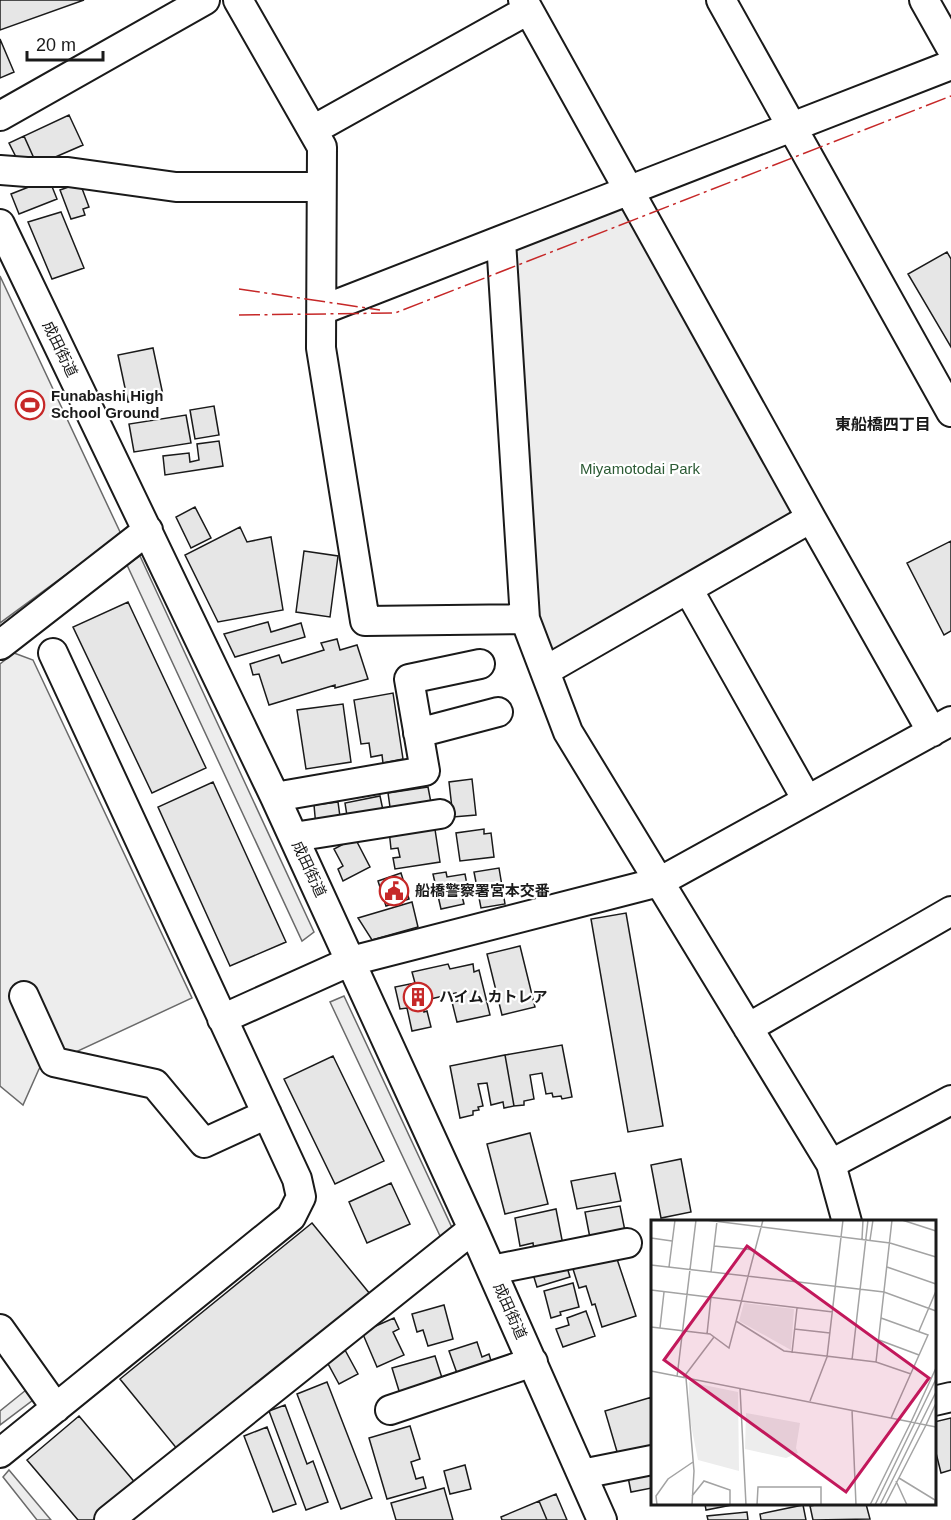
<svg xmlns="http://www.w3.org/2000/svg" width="951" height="1520" viewBox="0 0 951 1520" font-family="Helvetica,'Noto Sans JP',sans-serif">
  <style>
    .green { fill: #ededed; stroke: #6a6a6a; stroke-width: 1.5 }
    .building { fill: #e6e6e6; stroke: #1a1a1a; stroke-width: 1.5 }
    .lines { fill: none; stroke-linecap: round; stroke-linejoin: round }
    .minor-casing { stroke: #1a1a1a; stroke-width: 32 }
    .minor { stroke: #fff; stroke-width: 28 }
    .power { stroke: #c62828; stroke-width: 1.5; stroke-dasharray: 21 4.5 3 4.5; stroke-linecap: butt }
    .labels { text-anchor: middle; stroke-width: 4.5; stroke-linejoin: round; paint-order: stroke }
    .street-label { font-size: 15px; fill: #1a1a1a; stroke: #fff }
    .poi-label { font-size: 15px; font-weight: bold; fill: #1a1a1a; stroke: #fff; text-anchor: start }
    .park-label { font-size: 15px; fill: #2b5a34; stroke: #fff }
    .neighbourhood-label { font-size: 16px; font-weight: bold; fill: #1a1a1a; stroke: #fff }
    .inset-road { fill: none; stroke: #a3a3a3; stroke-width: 1.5 }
    .view { fill: #c2185b; fill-opacity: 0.15; stroke: #c2185b; stroke-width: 3 }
    .inset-edge { fill: none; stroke: #1a1a1a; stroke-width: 3 }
  </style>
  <rect width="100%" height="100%" fill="#fff"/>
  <path class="green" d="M614 208 627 211 792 507 790 517 559 652 548 646 537 620 511 256 520 245Z
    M0 276 121 534 0 623Z
    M140 556 314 932 302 941 127 565Z
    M14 653 33 660 192 998 39 1069 23 1105 0 1086V664Z
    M344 996 454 1232 441 1238 330 1002Z
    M26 1390 33 1400 0 1425V1411Z
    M9 1470 51 1520H37L3 1477Z"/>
  <path class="building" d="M0 0H84L0 30Z
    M0 39 14 72 0 78Z
    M69 115 83 145 37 165 24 136Z
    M24 136 37 165H20L9 143Z
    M49 179 57 199 19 214 11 194Z
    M80 183 89 207 83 209 85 215 71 219 60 190Z
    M61 212 84 268 52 279 28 222Z
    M947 252 951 259V347L908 274Z
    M153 348 163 395 128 402 118 355Z
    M214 406 219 435 195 439 190 410Z
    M186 415 191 443 134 452 129 424Z
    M219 441 223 466 165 475 163 456 189 453 190 462 199 460 197 444Z
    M195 507 211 538 191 548 176 517Z
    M240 527 247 542 271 537 283 610 218 622 185 555Z
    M951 541V631L944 635 907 563Z
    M304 551 338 556 330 617 296 612Z
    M128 602 206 768 152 793 73 627Z
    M268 622 271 632 301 623 305 637 235 657 224 634Z
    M337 639 340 650 357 645 368 679 335 688V685L269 705 259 674 253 675 250 664 279 655 282 663 324 650 321 643Z
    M393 693 403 759 383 763 382 755 371 757 369 743 361 744 354 700Z
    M343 704 351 762 306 769 297 710Z
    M472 779 476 815 453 817 449 782Z
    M213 782 286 942 230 966 158 807Z
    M428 787 432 808 391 814 388 793Z
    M380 796 384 815 348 822 345 803Z
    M338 802 341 824 316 827 314 805Z
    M434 823 440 862 395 869 393 858 400 857 398 848 391 849 389 830Z
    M484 829V834L491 833 494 857 460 861 456 833Z
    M355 838 370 867 343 881 338 869 343 866 334 849Z
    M499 868 505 904 481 908 474 872Z
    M446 872 447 877 465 874 469 895 462 896 464 904 441 909 433 874Z
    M401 873 409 899 386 906 378 881Z
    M412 902 418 927 372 940 358 918Z
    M626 913 663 1126 628 1132 591 919Z
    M520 946 535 1007 502 1015 487 954Z
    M448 964 450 969 473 964 474 972 479 970 490 1015 457 1022 452 1002 458 1001 456 993 422 1001 424 1012 427 1011 431 1027 412 1031 407 1008 400 1009 395 987 415 983 412 972Z
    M562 1045 572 1097 562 1099 561 1096 553 1097 552 1093 546 1094 542 1073 530 1075 534 1099 524 1101V1105L514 1106 505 1055Z
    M505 1055 514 1106 504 1108 503 1102 491 1105 487 1083 478 1084 483 1106 478 1107 479 1110 473 1111V1115L460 1118 450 1066Z
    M333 1056 384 1161 335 1184 284 1079Z
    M530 1133 548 1204 505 1214 487 1144Z
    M681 1159 691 1212 661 1218 651 1165Z
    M615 1173 621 1201 577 1209 571 1181Z
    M391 1183 410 1224 367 1243 349 1202Z
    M620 1206 625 1231 590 1238 585 1212Z
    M556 1209 563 1245 534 1251 533 1243 520 1246 515 1218Z
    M312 1223 370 1294 178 1450 120 1379Z
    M616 1256 636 1316 602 1327 595 1304 592 1305 586 1286 579 1288 573 1269Z
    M565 1261 570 1277 537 1287 532 1271Z
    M573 1283 579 1307 560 1312 561 1315 551 1318 544 1291Z
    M444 1305 453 1339 428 1346 423 1330 417 1332 412 1314Z
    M586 1311 595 1336 563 1347 556 1329 569 1325 567 1318Z
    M394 1318 399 1329 393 1332 404 1355 377 1367 362 1332Z
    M477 1342 482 1357 489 1354 492 1364 458 1376 449 1351Z
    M345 1350 358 1374 339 1384 326 1360Z
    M435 1356 443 1381 400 1394 392 1368Z
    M327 1382 372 1498 341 1509 297 1394Z
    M652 1397V1445L618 1455 605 1411Z
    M285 1405 307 1464 313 1461 328 1502 306 1510 269 1411Z
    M79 1416 137 1485 96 1520H78L27 1460Z
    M951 1418V1470L941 1473 934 1445V1422Z
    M410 1426 420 1459 411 1462 416 1479 423 1477 426 1488 387 1499 369 1438Z
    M267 1427 296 1504 273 1512 244 1436Z
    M465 1465 471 1489 450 1494 444 1471Z
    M652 1473V1488L631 1492 628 1477Z
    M444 1488 453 1520H396L391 1503Z
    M556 1494 567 1520H547L539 1501Z
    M539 1501 547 1520H502L501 1517Z
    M705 1504H737L706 1510Z
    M821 1504H866L870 1519 813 1520 810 1506Z
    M803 1505 806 1520H761L760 1514Z
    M747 1512 748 1520H708L707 1516Z"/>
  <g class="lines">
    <g class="minor-casing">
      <path id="minor" d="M238 0 322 147 321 348 365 621 525 619
        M523 0 811 518 932 732
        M721 0 951 412
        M924 0 951 48
        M0 116 205 0
        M313 130 528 10
        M0 170 27 172H68L176 187H321
        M0 224 275 797 473 1229 602 1520
        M501 241 525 619 568 732 831 1164 847 1222
        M322 310 951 65
        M688 589 807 800
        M0 645 148 530
        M545 671 811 518
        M418 733 498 712
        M275 797 425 771 409 679 480 664
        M294 837 440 814
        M24 996 54 1062 155 1084 204 1143 267 1114
        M222 1019 351 961 659 882 951 721
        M748 1028 951 911
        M831 1164 951 1100
        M492 1270 627 1243
        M0 1329 56 1408
        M934 1401 951 1397
        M390 1410 533 1362
        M0 1453 291 1217 301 1197 297 1179 53 653
        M582 1474 652 1460
        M109 1520 473 1229"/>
    </g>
    <use href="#minor" class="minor"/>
    <path class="power" d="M239 289 380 310
      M239 315 395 313 951 96"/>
  </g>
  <defs>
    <g id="stadium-ring" transform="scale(1.5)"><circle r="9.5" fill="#fff" stroke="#c62828" stroke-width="1.5"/><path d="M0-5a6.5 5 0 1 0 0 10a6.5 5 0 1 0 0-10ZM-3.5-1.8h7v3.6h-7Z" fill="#c62828"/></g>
    <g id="civic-ring" transform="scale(1.5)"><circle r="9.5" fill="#fff" stroke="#c62828" stroke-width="1.5"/><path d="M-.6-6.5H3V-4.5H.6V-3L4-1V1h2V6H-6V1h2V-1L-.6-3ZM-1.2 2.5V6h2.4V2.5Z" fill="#c62828"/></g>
    <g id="building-ring" transform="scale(1.5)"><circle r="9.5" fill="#fff" stroke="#c62828" stroke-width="1.5"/><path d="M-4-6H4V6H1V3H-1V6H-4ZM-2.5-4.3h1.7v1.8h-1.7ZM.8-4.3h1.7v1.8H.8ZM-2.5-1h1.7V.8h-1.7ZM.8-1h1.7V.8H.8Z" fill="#c62828"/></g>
  </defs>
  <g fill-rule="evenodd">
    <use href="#stadium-ring" x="30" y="405"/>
    <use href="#civic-ring" x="394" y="891"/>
    <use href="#building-ring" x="418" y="997"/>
  </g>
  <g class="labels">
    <g class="street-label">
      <text transform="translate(60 349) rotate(64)" y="5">成田街道</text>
      <text transform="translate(309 869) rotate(65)" y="5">成田街道</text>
      <text transform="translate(510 1311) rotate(66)" y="5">成田街道</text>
    </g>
    <g class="poi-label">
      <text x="51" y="401">Funabashi High<tspan x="51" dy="17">School Ground</tspan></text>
      <text x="415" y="896">船橋警察署宮本交番</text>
      <text x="439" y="1002">ハイム カトレア</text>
    </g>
    <g class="park-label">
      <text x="640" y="474">Miyamotodai Park</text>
    </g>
    <g class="neighbourhood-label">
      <text x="883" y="430">東船橋四丁目</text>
    </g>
  </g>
  <g transform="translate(651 1220)">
    <rect width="285" height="285" fill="#fff"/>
    <path d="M93 83 143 89 140 130 88 101ZM38 162 87 172 88 251 47 240 38 195ZM95 193 149 203 145 228 147 233 135 238 94 229Z" fill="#ededed"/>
    <path class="inset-road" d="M55 0 239 23 285 37M251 0 285 11M0 18 21 21M211 19 212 0M219 20 222 0M63 26 104 30M0 45 233 72 285 91M18 47 24 0M236 47 285 64M60 52 66 1M0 70 182 92M230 98 277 115 240 198M85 101 133 131 225 142 260 154M0 107 59 114 78 128 112 0M9 108 13 72M143 109 179 113M268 111 285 71M56 114 60 77M228 120 268 135M141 133 146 88M201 140 217 0M225 142 241 0M0 151 260 202M26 157 45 0M32 158 63 117M35 158 43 251 41 285M89 168 95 285M159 181 176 137 192 0M201 190 205 285M260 202 285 148M275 205 285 183M248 258 284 280V285M245 261 256 285M41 276 53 261 79 270V285M6 285 5 276 17 259 42 242M106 285 107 267H170V285M219 285 260 202 285 207M224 285 285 159M229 285 285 172M234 285 275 205"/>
    <path class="view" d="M96 26 278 158 195 272 13 140Z"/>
    <rect width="285" height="285" class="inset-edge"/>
  </g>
  <path d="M27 51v9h76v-9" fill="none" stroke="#1a1a1a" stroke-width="3"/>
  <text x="36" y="51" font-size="18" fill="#1a1a1a" stroke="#ffffff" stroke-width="4.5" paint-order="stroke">20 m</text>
</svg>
